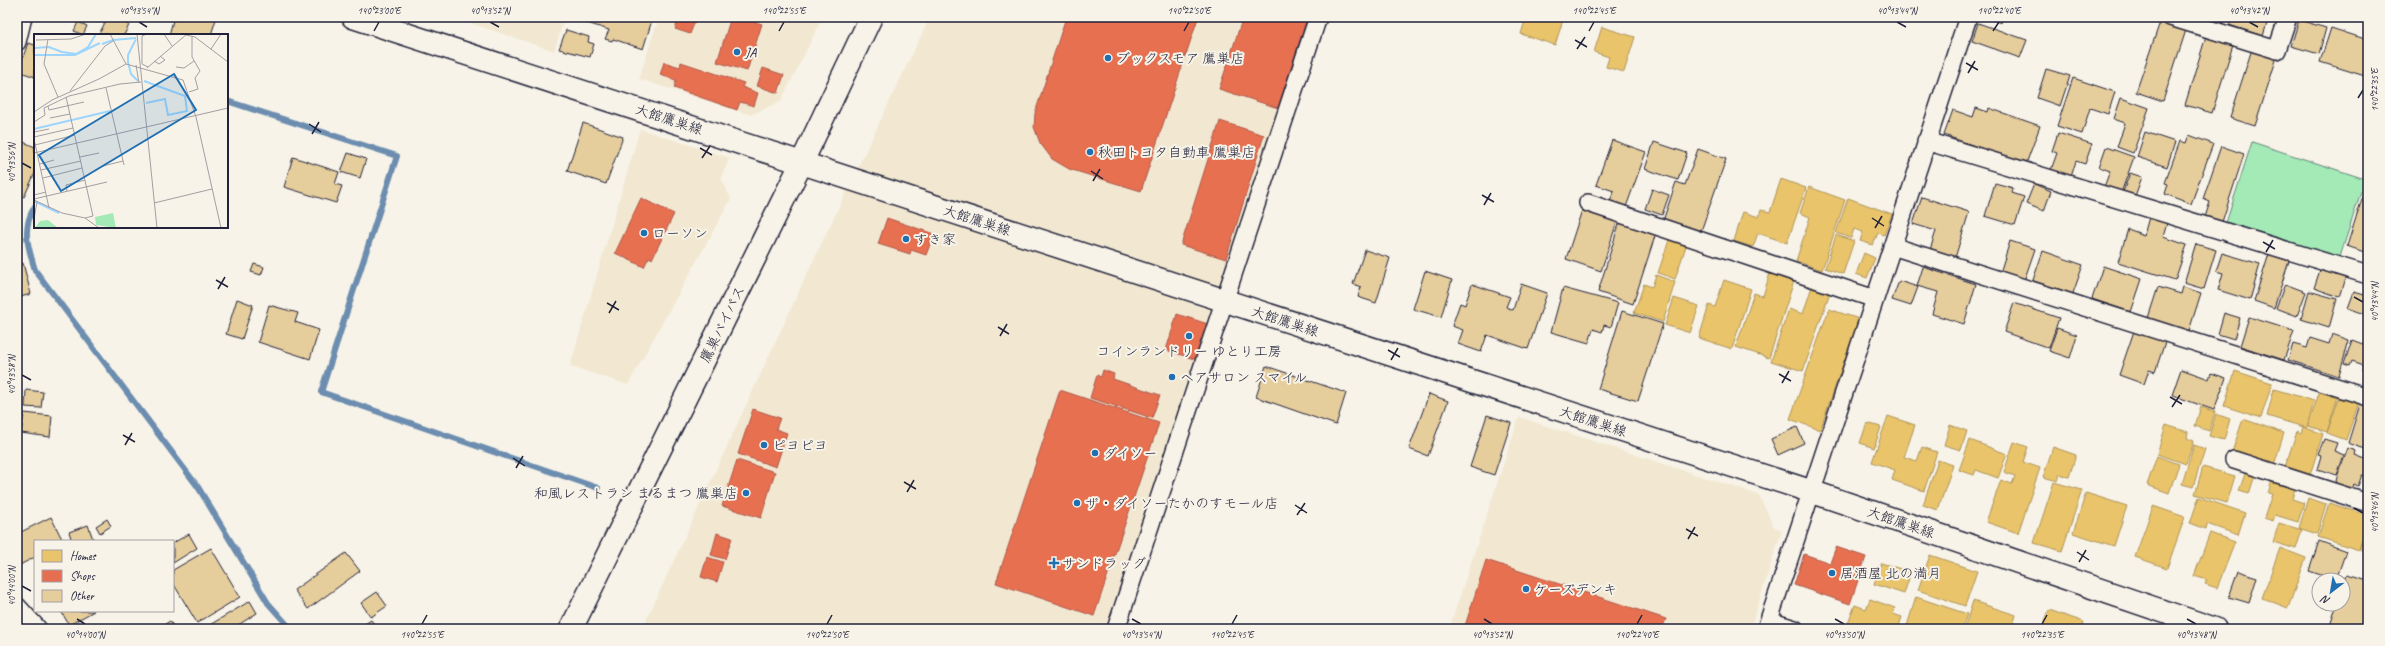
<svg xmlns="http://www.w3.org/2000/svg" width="2385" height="646" viewBox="0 0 2385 646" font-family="Caveat,'Klee One',sans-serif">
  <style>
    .built { fill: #f2e8d1 }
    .green { fill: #a4eab7; stroke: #638679 }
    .homes { fill: #e9c46a; stroke: #ad935c }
    .shops { fill: #e76f51; stroke: #ac584a }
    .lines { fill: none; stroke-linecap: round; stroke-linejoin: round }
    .stream { stroke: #6c8daf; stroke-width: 6 }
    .building { fill: #e6cd9c; stroke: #22223b }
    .minor-casing { stroke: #22223b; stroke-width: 20 }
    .secondary-casing { stroke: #22223b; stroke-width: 25 }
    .trunk-casing { stroke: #22223b; stroke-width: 25 }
    .minor { stroke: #f7f3e8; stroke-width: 17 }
    .secondary { stroke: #f7f3e8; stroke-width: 22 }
    .trunk { stroke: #f7f3e8; stroke-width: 22 }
    .ticks { fill: none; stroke: #22223b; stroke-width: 1.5 }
    .poi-dot { fill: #1f6fb2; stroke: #f7f3e8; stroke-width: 1.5 }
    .labels { text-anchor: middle; stroke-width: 4; stroke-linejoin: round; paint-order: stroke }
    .poi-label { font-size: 14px; fill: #22223b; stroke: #f7f3e8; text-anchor: start }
    .street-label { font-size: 14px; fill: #22223b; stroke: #f7f3e8 }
    .inset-river { fill: none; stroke: #9ed5fd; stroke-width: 2 }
    .inset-road { fill: none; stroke: #a29fa3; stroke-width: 1 }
    .view { fill: #1f6fb2; fill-opacity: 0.15; stroke: #1f6fb2; stroke-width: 2 }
    .inset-edge { fill: none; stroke: #22223b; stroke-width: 2 }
    .neatline { fill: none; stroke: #22223b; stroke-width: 1.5 }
    .ticks-label { font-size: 10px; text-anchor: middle; fill: #22223b }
  </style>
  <rect width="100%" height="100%" fill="#f7f3e8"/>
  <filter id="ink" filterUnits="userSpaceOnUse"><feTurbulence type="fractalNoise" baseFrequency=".025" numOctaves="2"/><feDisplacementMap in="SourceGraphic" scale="8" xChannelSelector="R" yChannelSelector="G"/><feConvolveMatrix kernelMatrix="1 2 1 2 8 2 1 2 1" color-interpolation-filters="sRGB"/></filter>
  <g filter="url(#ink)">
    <path class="built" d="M452 17H565L554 51Z
      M659 17H823L781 101 751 115 639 79Z
      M930 17H1318L1117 629H642L814 259Z
      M640 129 730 158 721 177 731 199 628 385 570 366Z
      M1519 417 1759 495 1774 527 1782 530 1750 629H1449Z"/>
    <path class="green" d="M2252 142 2365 179 2339 260 2226 223Z"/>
    <path class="homes" d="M1526 17H1564L1555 45 1521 34Z
      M1602 27 1635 37 1624 72 1606 67 1609 57 1594 52Z
      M1781 179 1806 188 1787 243 1758 233 1753 247 1734 241 1743 212 1759 217 1761 210 1770 212Z
      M1809 187 1845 200 1822 270 1796 261 1810 217 1800 213Z
      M1848 198 1892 214 1884 235 1878 233 1873 245 1860 241 1863 232 1854 229 1851 238 1836 233Z
      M1836 235 1854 241 1843 274 1825 268Z
      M1669 240 1686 246 1675 279 1658 273Z
      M1864 253 1875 258 1867 278 1856 274Z
      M1770 273 1794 281 1769 358 1736 347 1754 293 1763 296Z
      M1656 275 1675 282 1663 322 1634 313 1644 284 1652 287Z
      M1724 280 1751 289 1732 349 1699 338 1709 305 1715 307Z
      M1812 286 1830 292 1803 371 1771 361 1789 309 1803 314Z
      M1674 298 1699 306 1690 333 1665 325Z
      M1829 309 1859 319 1820 430 1790 419Z
      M2235 371 2272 383 2261 418 2224 406Z
      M2321 387 2339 393 2327 432 2308 426Z
      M2274 389 2314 401 2307 428 2267 416Z
      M2341 392 2360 399 2346 440 2327 433Z
      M2201 407 2215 412 2209 431 2195 426Z
      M2216 414 2230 419 2224 440 2209 436Z
      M1888 416 1915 425 1904 457 1917 461 1922 447 1937 452 1924 491 1892 480 1895 470 1872 462Z
      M2243 419 2284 433 2274 465 2232 452Z
      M1867 423 1881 427 1874 448 1860 443Z
      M1950 425 1967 431 1961 450 1944 445Z
      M2166 425 2188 432 2187 438 2194 441 2186 464 2157 454Z
      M2303 427 2323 434 2310 475 2285 467 2297 431 2301 433Z
      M1970 440 2007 454 1998 478 1976 470 1974 475 1959 470Z
      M2014 442 2028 447 2023 462 2040 468 2018 533 1986 522 2001 480 2012 484 2015 476 2004 472Z
      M2194 445 2205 449 2193 487 2182 484Z
      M2053 447 2076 455 2069 477 2060 474 2058 481 2043 477Z
      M2157 456 2179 464 2169 493 2147 485Z
      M1938 460 1953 465 1938 510 1923 505Z
      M2203 467 2235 476 2227 503 2195 494Z
      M2246 471 2255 475 2249 494 2239 491Z
      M2273 477 2296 485 2292 499 2304 503 2298 522 2275 515 2273 521 2264 518 2272 494 2268 493Z
      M2054 482 2082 490 2062 551 2034 543Z
      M2086 493 2127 506 2114 546 2073 533Z
      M2199 497 2245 513 2238 535 2207 524 2206 529 2190 523Z
      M2308 498 2326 504 2317 534 2299 528Z
      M2329 503 2368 515 2359 550 2318 537Z
      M2153 506 2185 517 2167 568 2135 557Z
      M2279 523 2302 530 2296 549 2273 542Z
      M2368 525V553L2359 550Z
      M2210 533 2235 542 2217 588 2205 584 2207 580 2194 576Z
      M2280 548 2306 558 2288 608 2262 598Z
      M1930 555 1977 571 1965 606 1918 590Z
      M1881 563 1911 572 1904 594 1874 584Z
      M1916 597 1967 614 1962 629H1906Z
      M1870 599 1895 608 1893 614 1902 617 1898 629H1846L1855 605 1866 609Z
      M1973 601 2016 615 2012 629H1964Z
      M2049 610 2084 622 2082 629H2042Z"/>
    <path class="shops" d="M679 17 696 18 690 34 675 29Z
      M731 17H740L762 24 747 71 717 62Z
      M1066 17 1198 18 1141 191 1069 169 1052 159 1040 143 1034 127 1035 113Z
      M1243 17 1307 18 1278 108 1219 89Z
      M664 62 680 67 681 62 744 83 742 87 758 93 754 106 740 102 737 110 674 88 676 80 660 75Z
      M763 68 784 75 778 93 757 86Z
      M1220 121 1264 135 1226 259 1181 245Z
      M641 198 674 214 652 259 649 257 644 267 615 253Z
      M887 218 934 234 926 255 911 250 910 254 878 244Z
      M1177 314 1208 324 1197 360 1166 350Z
      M1103 370 1114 374 1113 379 1160 395 1152 418 1090 398 1097 375 1101 377Z
      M1060 390 1159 423 1094 616 996 583Z
      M753 409 780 418 776 429 787 433 776 467 738 454Z
      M737 460 775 472 761 518 722 506Z
      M717 533 732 538 725 559 711 555Z
      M1836 547 1866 557 1850 604 1794 585 1804 554 1830 563Z
      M707 557 723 562 717 582 701 577Z
      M1486 560 1666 619 1662 629H1464Z"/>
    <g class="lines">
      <path class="stream" d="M227 101 397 156 321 392 598 488
        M35 206C21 229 28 246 35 270L198 487 268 603 291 629"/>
    </g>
    <path class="building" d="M108 17H113L129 25 124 35 99 34Z
      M174 17H211L216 19 211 35H169Z
      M582 17H653L643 49 613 39 612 41 605 39 609 30 581 21Z
      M1984 17H2003L2001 23Z
      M2200 17H2225L2222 25Z
      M2232 17H2269L2263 36 2229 25Z
      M2299 20 2326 28 2319 54 2291 46Z
      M78 22 87 26 83 35 74 31Z
      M2160 22 2186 30 2163 101 2136 92Z
      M1978 23 2027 40 2020 58 1972 41Z
      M2331 28 2368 40V77L2320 62Z
      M566 30 589 37 588 42 594 44 590 57 559 49Z
      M2206 36 2233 45 2212 113 2185 105Z
      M28 43 35 45V77L18 71Z
      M2252 49 2277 57 2255 126 2230 118Z
      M2046 69 2070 76 2060 106 2037 98Z
      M2073 78 2115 92 2108 114 2090 108 2082 134 2057 126Z
      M2121 98 2149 108 2133 153 2117 147 2125 123 2114 119Z
      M1976 108 1988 112 1989 108 2040 126 2026 164 1944 135 1953 110 1973 117Z
      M583 123 623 137 606 184 567 171Z
      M2145 132 2175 142 2167 167 2137 157Z
      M2058 133 2092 144 2085 164 2076 161 2071 177 2051 170 2057 153 2052 151Z
      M2189 135 2213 144 2191 204 2165 194 2168 184 2165 183 2180 141 2186 143Z
      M19 140 35 147V173L24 197 17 193Z
      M1612 140 1646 152 1626 207 1610 201 1614 191 1596 185Z
      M1654 142 1687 153 1678 180 1645 169Z
      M2221 146 2244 154 2221 225 2204 220 2210 202 2203 199Z
      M2106 147 2134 157 2121 193 2104 187 2110 171 2099 167Z
      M1698 149 1726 159 1700 234 1663 221 1676 182 1685 185Z
      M348 153 366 159 360 178 341 172Z
      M293 157 339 172 335 184 342 186 336 203 284 187Z
      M2130 173 2142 177 2135 196 2123 192Z
      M1995 183 2013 188 2012 193 2024 197 2015 225 1985 216Z
      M2034 184 2051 191 2044 211 2026 204Z
      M2366 186H2368L2367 253 2347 246Z
      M1652 189 1669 195 1662 215 1645 209Z
      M1922 197 1969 212 1955 258 1930 250 1936 231 1913 224Z
      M1582 210 1617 222 1601 271 1566 259Z
      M2149 217 2167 223 2163 237 2187 245 2175 280 2118 262 2128 229 2144 235Z
      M1620 221 1656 233 1633 304 1598 292Z
      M2010 241 2035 249 2024 281 2000 273Z
      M2196 244 2216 250 2204 289 2184 283Z
      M1365 250 1390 258 1376 303 1358 297 1361 287 1353 284Z
      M2043 251 2083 265 2072 296 2032 283Z
      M2222 253 2260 264 2250 300 2218 290 2223 273 2216 271Z
      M2269 254 2289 261 2274 308 2254 301Z
      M23 263 31 294 17 298V265Z
      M254 264 264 267 261 275 251 272Z
      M2103 266 2142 279 2131 312 2092 299Z
      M1923 267 1976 284 1964 324 1932 314 1938 292 1917 286Z
      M2320 270 2345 278 2339 297 2314 288Z
      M1425 271 1452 280 1441 317 1413 309Z
      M1899 281 1918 287 1911 306 1892 300Z
      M1472 284 1510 297 1506 307 1513 310 1521 284 1547 293 1528 349 1487 335 1481 352 1458 344 1463 330 1452 326 1460 303 1465 305Z
      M2285 284 2306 292 2297 316 2276 308Z
      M2158 287 2181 294 2183 287 2201 293 2189 331 2148 318Z
      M1563 288 1618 303 1611 327 1604 325 1602 332 1593 329 1589 343 1551 332Z
      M2309 291 2337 299 2329 328 2301 319Z
      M2354 292 2368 296V315L2348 308Z
      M237 299 253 305 242 339 226 334Z
      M2014 303 2059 318 2049 348 2004 332Z
      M269 305 298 313 295 322 319 330 310 359 258 342Z
      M1622 311 1663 324 1638 401 1598 389Z
      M2224 313 2240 318 2234 339 2218 334Z
      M2249 317 2294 331 2284 360 2240 346Z
      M2057 328 2077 335 2070 358 2049 351Z
      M2134 331 2165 342 2155 372 2149 370 2144 384 2119 375Z
      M2332 334 2349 340 2339 376 2288 360 2293 344 2307 348 2310 338 2329 344Z
      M2352 340 2368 346V372L2363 370 2364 365 2352 361 2350 366 2344 364Z
      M1266 366 1346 393 1336 425 1256 397Z
      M2181 369 2209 379 2211 373 2226 378 2214 410 2172 395Z
      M26 390 43 392 41 408 25 407Z
      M1429 394 1448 401 1428 456 1409 449Z
      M2361 401 2368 403V450L2348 443Z
      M24 413 52 416 50 437 21 433Z
      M1487 415 1511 423 1494 475 1470 467Z
      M1797 427 1804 443 1778 455 1771 439Z
      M2324 439 2337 443 2334 451 2344 455 2337 475 2317 469 2321 456 2318 455Z
      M2348 448 2356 451 2355 455 2368 460V476L2362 475 2358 486 2354 484 2351 493 2334 486Z
      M2366 481H2368V495L2362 493Z
      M51 517 63 541H35V557L18 566 17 534Z
      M107 519 111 526 100 533 96 526Z
      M88 525 93 539 72 541 69 532Z
      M189 534 197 548 173 563V543Z
      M2319 541 2346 551 2336 580 2309 571Z
      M211 548 240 597 197 623 173 583V570Z
      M346 553 360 571 308 609 294 590Z
      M2238 571 2257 577 2249 603 2229 597Z
      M2347 574 2368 580V603L2360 629H2329L2337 604H2343V587Z
      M377 592 387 606 371 617 361 603Z
      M250 601 257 613 232 629H203Z
      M61 611H94L69 625Z
      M2366 613 2368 629H2361Z
      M371 620 378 629H357Z
      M170 621 175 629H157Z"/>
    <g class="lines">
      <g class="minor-casing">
        <path id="minor" d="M2170 17 2277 50 2288 17
          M17 42 23 17
          M1926 141 2368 275
          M1588 203 1875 299
          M1892 246 2368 397
          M2234 460 2368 503
          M17 606 38 629
          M1769 621 1795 629
          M1116 629 1318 17
          M1766 629 1968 17"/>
      </g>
      <g class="secondary-casing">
        <path id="secondary" d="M353 17 1810 491 2215 629"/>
      </g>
      <g class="trunk-casing">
        <path id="trunk" d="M571 629 802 162 871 17"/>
      </g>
      <use href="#minor" class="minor"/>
      <use href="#secondary" class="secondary"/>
      <use href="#trunk" class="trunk"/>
    </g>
  </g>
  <path class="ticks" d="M139 22 147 27M490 22 499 27M1897 22 1906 27M2249 22 2258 27M374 31 379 22M779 31 784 22M1184 31 1189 22M1589 31 1594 22M1993 31 1999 22M1575 40 1587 47M1577 49 1585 37M1966 63 1978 70M1968 73 1975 61M2358 98 2363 90M309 124 321 132M312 134 319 122M700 148 712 155M702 158 710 146M22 163 31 168M1091 171 1103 179M1093 181 1100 169M1482 195 1494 202M1484 205 1491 193M1872 218 1884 226M1875 228 1882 216M2263 242 2275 249M2266 252 2273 240M216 280 228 287M218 289 225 277M2354 297 2363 302M607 303 619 310M609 313 616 301M998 327 1009 334M1000 336 1007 324M1388 350 1400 357M1391 360 1398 348M1779 374 1791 381M22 375 31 380M1782 383 1789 371M2170 397 2182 404M2172 407 2180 395M123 435 135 442M125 445 132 433M513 458 525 466M516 468 523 456M904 482 916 489M907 492 914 480M1295 505 1307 513M2354 508 2363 513M1297 515 1305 503M1686 529 1698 536M1688 539 1695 527M2077 552 2089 560M2079 562 2086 550M22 586 31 591M77 619 85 624M1132 619 1141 624M1484 619 1492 624M1835 619 1844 624M2187 619 2196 624M422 624 427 615M827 624 832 615M1232 624 1237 615M1637 624 1642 615M2042 624 2047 615"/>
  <g class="poi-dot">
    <circle cx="737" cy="52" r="4"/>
    <circle cx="1108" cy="58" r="4"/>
    <circle cx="1090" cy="152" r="4"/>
    <circle cx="644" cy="233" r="4"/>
    <circle cx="906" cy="239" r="4"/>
    <circle cx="1189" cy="336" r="4"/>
    <circle cx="1172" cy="377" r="4"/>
    <circle cx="764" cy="445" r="4"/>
    <circle cx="1095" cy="453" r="4"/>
    <circle cx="746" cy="493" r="4"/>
    <circle cx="1077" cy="503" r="4"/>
    <path d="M1052 557h4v4h4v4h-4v4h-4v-4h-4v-4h4z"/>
    <circle cx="1832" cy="573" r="4"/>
    <circle cx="1526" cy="589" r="4"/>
  </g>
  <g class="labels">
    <g class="poi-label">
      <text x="745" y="57">JA</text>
      <text x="1116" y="63">ブックスモア 鷹巣店</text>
      <text x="1098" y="157">秋田トヨタ自動車 鷹巣店</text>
      <text x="652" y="238">ローソン</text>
      <text x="914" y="244">すき家</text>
      <text x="1189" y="356" text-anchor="middle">コインランドリー ゆとり工房</text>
      <text x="1180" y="382">ヘアサロン スマイル</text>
      <text x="772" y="450">ピヨピヨ</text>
      <text x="1103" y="458">ダイソー</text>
      <text x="738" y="498" text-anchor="end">和風レストラン まるまつ 鷹巣店</text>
      <text x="1085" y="508">ザ・ダイソーたかのすモール店</text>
      <text x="1062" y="568">サンドラッグ</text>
      <text x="1840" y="578">居酒屋 北の満月</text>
      <text x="1534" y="594">ケーズデンキ</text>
    </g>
    <g class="street-label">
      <text transform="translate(669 119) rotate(18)" y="5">大館鷹巣線</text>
      <text transform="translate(977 220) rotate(18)" y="5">大館鷹巣線</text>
      <text transform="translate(1285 321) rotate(18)" y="5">大館鷹巣線</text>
      <text transform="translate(722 324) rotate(-64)" y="5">鷹巣バイパス</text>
      <text transform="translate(1593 421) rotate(18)" y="5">大館鷹巣線</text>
      <text transform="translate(1901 522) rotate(19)" y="5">大館鷹巣線</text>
    </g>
  </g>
  <g transform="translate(34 34)">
    <rect width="194" height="194" fill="#f7f3e8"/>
    <path d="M79 179 82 194 62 191 61 183ZM14 186 24 194H1L6 187Z" fill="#a4eab7"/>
    <path class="inset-river" d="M102 5 94 21V28L97 40 104 47M68 10 79 6 102 4M0 14 15 13 28 18 42 20 54 13 62 0M0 21H41L66 9M110 47 151 62 153 77 134 81 131 65 112 69M0 95 76 77M0 167 25 179"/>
    <path class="inset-road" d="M76 0 92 30M80 0H93M103 0 123 194M113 0 108 2V30L114 33M130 0 138 12M152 1 161 3 194 28M14 5 10 30 24 63M2 6 37 5 52 0M177 15 187 0M120 27 125 30 131 26 126 22M102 31 105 49M142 33 150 34 160 27M113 34 153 0M72 54 90 131M36 57 71 12 79 7M155 58 164 55 161 44 166 37 158 23V3M32 63 59 182 51 184M14 72 15 76 50 68M0 78 18 66 65 45 92 30 149 46 162 83 187 194M16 84 36 80M0 88 11 81 10 74 35 62 86 50 107 48M0 98 15 95M0 103 39 94M0 105 15 174M1 111 41 101M0 119 194 74M46 123 65 119M6 130 20 126M69 132 89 127M7 136 47 127M9 144 48 134M33 157 32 151 51 146M0 161 12 158M0 165 73 148M0 166 28 179 51 184 65 194M120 169 178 155M0 185 3 168"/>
    <path class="view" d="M140 40 162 76 27 157 5 121Z"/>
    <rect width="194" height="194" class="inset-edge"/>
  </g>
  <rect width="2385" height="646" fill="none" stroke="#f7f3e8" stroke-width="44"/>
  <rect x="34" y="540" width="140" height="72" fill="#f7f3e8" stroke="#a29fa3"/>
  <rect x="42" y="550" width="20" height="12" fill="#e9c46a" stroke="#a29fa3"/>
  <text x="70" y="560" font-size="12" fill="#22223b">Homes</text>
  <rect x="42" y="570" width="20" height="12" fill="#e76f51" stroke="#a29fa3"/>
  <text x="70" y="580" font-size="12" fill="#22223b">Shops</text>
  <rect x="42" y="590" width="20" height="12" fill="#e6cd9c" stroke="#a29fa3"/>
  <text x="70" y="600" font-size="12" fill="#22223b">Other</text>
  <g transform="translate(2331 592) rotate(211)"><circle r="19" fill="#f7f3e8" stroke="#a29fa3"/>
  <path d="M0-3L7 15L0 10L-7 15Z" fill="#1f6fb2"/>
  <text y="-6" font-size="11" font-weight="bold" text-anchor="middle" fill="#22223b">N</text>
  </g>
  <rect x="22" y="22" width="2341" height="602" class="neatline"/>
  <g class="ticks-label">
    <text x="139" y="14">40°13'54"N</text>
    <text x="379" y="14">140°23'00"E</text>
    <text x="490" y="14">40°13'52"N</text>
    <text x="784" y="14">140°22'55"E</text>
    <text x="1189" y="14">140°22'50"E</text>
    <text x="1594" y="14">140°22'45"E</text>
    <text x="1897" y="14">40°13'44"N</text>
    <text x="1999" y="14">140°22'40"E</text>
    <text x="2249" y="14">40°13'42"N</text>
    <text transform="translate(2374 90) rotate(-90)" y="4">140°22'35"E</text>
    <text transform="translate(11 163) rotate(-90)" y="4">40°13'56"N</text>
    <text transform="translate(2374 302) rotate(-90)" y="4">40°13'44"N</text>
    <text transform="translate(11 375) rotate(-90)" y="4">40°13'58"N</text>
    <text transform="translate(2374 513) rotate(-90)" y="4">40°13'46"N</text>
    <text transform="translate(11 586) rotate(-90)" y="4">40°14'00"N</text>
    <text x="85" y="638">40°14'00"N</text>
    <text x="422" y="638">140°22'55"E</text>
    <text x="827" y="638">140°22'50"E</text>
    <text x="1141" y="638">40°13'54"N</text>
    <text x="1232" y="638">140°22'45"E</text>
    <text x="1492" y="638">40°13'52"N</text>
    <text x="1637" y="638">140°22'40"E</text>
    <text x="1844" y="638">40°13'50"N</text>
    <text x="2042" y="638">140°22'35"E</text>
    <text x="2196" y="638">40°13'48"N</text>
  </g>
</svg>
